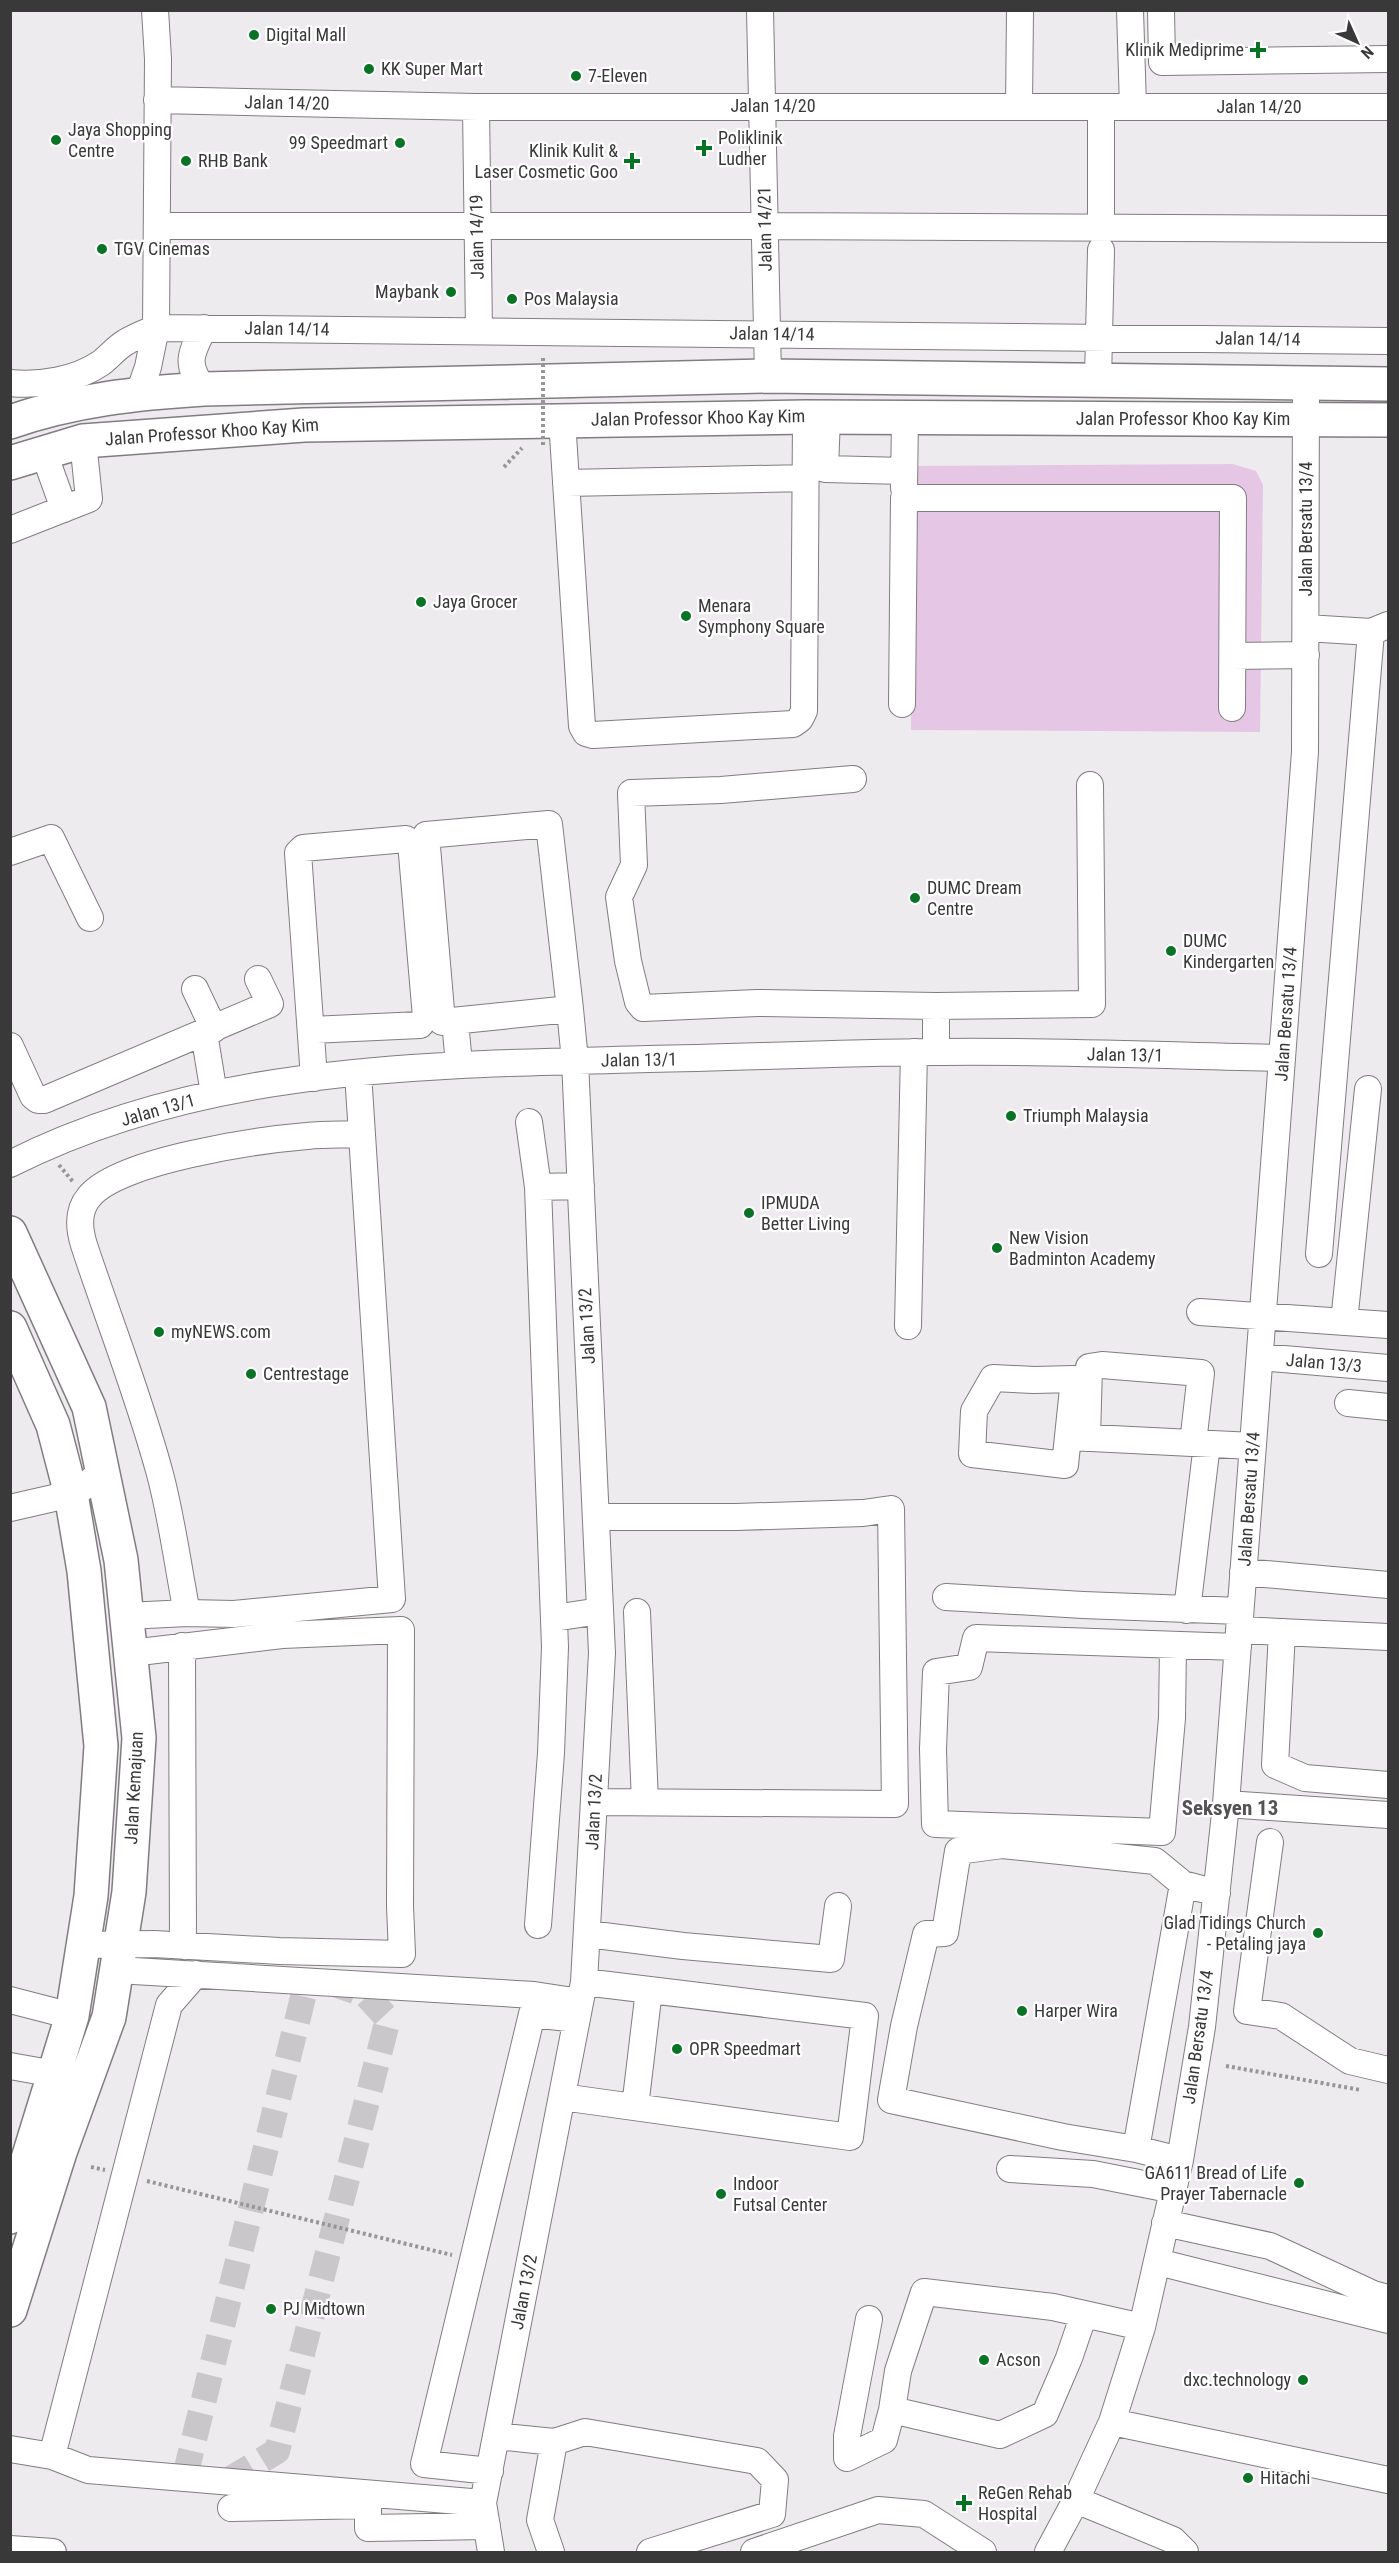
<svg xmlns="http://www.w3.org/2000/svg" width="1399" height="2563" viewBox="0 0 1399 2563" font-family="'Roboto Condensed',sans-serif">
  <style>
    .green { fill: #e5c7e5 }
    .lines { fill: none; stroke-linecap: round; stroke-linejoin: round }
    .minor-tunnel { stroke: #cac7ca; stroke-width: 26; stroke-dasharray: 26 13; stroke-linecap: butt }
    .minor-casing { stroke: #807d80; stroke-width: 28 }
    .major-casing { stroke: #807d80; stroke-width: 36 }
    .path { stroke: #979597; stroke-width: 4; stroke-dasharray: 3 3; stroke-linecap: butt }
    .minor { stroke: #fff; stroke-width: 26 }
    .major { stroke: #fff; stroke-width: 33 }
    .path-bridge { stroke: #979597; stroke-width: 4; stroke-dasharray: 3 3; stroke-linecap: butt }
    .poi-dot { fill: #087325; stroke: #fff; stroke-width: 2 }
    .labels { text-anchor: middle; stroke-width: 4.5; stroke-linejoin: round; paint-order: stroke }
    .poi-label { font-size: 18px; fill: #3a393a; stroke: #fff; text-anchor: start }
    .street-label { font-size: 18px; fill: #3a393a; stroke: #fff }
    .quarter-label { font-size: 21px; font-weight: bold; fill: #545254; stroke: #fff }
  </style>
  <rect width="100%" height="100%" fill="#eeebee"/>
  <path class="green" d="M1233 464 1256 471 1263 485 1260 732 911 730 913 466Z"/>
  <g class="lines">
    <path class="minor-tunnel" d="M185 2476 307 1981
      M229 2480 277 2451 388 2019 366 1995 335 1984"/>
    <g class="minor-casing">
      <path id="minor" d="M760 10 768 376
        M1130 10 1133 107
        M1161 10 1162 62 1388 59
        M157 100 476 107H1388
        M476 107 479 331
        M1019 107 1020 10
        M157 226H765L1388 229
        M1101 228V107
        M204 328C190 354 185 365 204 389
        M1098 380 1101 250
        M10 383C40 386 76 380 101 363 110 356 117 347 126 342 136 336 147 332 156 328L1388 341
        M139 393 148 367 156 328 158 59 155 10
        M827 417 825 469 904 471
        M562 420 582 726 586 733 593 735 793 724 800 719 804 711 806 417
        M44 453 64 509
        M566 483 806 478
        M904 488 905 417
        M10 530 89 499 83 441
        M1306 628 1371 632 1388 625
        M1233 656 1306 655
        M902 704 904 498H1233L1232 708
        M853 779 721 790 631 793 634 865 619 897 628 961 638 1002 643 1008 757 1003 936 1006
        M549 824 570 1009 442 1022 426 835Z
        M10 852 51 838 90 918
        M195 989 214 1029
        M455 1021 459 1064
        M311 1030 420 1025 426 1017 411 843 406 839 303 848 298 853 314 1078
        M204 1033 214 1094
        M10 1046 33 1096 38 1100H44L270 1004 258 979
        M936 1052V1006L1092 1004 1090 785
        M358 1073 392 1599 234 1614 187 1613C178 1567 172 1519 160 1474 139 1396 109 1321 84 1245 79 1229 77 1211 89 1197 118 1160 259 1140 307 1136 325 1134 344 1135 362 1134
        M529 1122 538 1187 581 1186
        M10 1164C207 1064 434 1065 649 1059 744 1057 839 1053 933 1052 1050 1050 1166 1056 1282 1058
        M538 1187 555 1647 551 1753 538 1925
        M1319 1254 1371 632
        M1200 1312 1388 1325
        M1344 1322 1368 1089
        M908 1326 914 1052
        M1260 1357 1388 1368
        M993 1378 1034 1380 1074 1379 1065 1465 972 1454 974 1411Z
        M1348 1403 1388 1407
        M1071 1437 1253 1446
        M1087 1438 1089 1367 1102 1365 1201 1373 1193 1443
        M10 1508 71 1494 81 1489 104 1470
        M1243 1572 1388 1585
        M946 1597 1083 1605 1240 1611
        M1187 1610 1207 1444
        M637 1612 645 1802
        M127 1616 187 1613
        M554 1618 600 1611
        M1239 1630 1388 1637
        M1282 1632 1275 1765 1305 1778 1388 1785
        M182 1646 183 1946
        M1173 1646 1172 1718 1162 1832 935 1824 933 1749 936 1672 969 1667 976 1638 1238 1647
        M595 1802 895 1804 891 1509 863 1513 736 1517H596
        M1226 1804 1388 1815
        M1270 1842 1247 2011 1281 2016 1350 2061 1388 2070
        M588 1934 683 1946 831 1959 838 1906
        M83 1945 154 1944 279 1951 402 1954 400 1906 401 1630 282 1635 131 1653
        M117 1970 534 1995 580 2002
        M10 2000 72 2016
        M10 2066 55 2074
        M562 2097 850 2137 865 2016 584 1982
        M635 2107 649 1990
        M1136 2149 1183 1884
        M1180 2160 1136 2149 1063 2137 891 2100 904 2026 926 1934 945 1933 958 1851 1002 1845 1155 1861 1183 1884 1217 1893
        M1010 2169 1093 2174 1174 2190
        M1165 2223 1270 2246 1373 2294 1388 2298
        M1158 2262 1388 2320
        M1084 2314 1069 2358 1045 2414 1000 2435 892 2410 898 2371 924 2292 1053 2307 1142 2327
        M869 2319 847 2436V2458L884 2440 892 2410
        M1112 2422 1388 2480
        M496 2436 554 2442 585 2432 757 2461 775 2480 772 2514 650 2552
        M10 2449 52 2456 88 2470 483 2503
        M52 2456 169 2005 196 1974
        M490 2471 424 2464 532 2014 577 2019
        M1076 2500 1173 2540 1185 2552
        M231 2508 368 2505V2528L487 2526
        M10 2549 53 2552
        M491 2552 483 2503 584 1982 602 1653 575 1061 570 1009
        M551 2552 540 2520 554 2442
        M754 2552 878 2510 924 2514 983 2552
        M1048 2552 1076 2500 1112 2422 1142 2327 1180 2160 1202 2027 1226 1804 1305 752 1306 382"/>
    </g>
    <g class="major-casing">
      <path id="major" d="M10 422C73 400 138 393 204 389L768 376 1388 384
        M10 463 83 441 304 425 806 417 1388 420
        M10 1233 89 1407 121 1560 139 1738 129 1892 109 2017 60 2152 10 2310
        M10 1328 53 1425 71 1494 84 1571 101 1746 91 1896 72 2016 10 2217"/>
    </g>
    <path class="path" d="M504 467 522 448
      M59 1165 74 1183
      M1226 2066 1361 2090
      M91 2167 105 2170
      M147 2181 452 2255"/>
    <use href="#minor" class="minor"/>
    <use href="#major" class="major"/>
    <path class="path-bridge" d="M543 358V447"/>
  </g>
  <g class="poi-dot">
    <circle cx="254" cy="35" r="6"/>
    <path d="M1255 41h6v6h6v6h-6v6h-6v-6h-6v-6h6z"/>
    <circle cx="369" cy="69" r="6"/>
    <circle cx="576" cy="76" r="6"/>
    <circle cx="56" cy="140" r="6"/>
    <circle cx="400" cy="143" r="6"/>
    <path d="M701 139h6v6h6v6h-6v6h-6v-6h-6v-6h6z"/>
    <circle cx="186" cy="161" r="6"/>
    <path d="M629 152h6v6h6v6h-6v6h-6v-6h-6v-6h6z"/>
    <circle cx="102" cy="249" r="6"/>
    <circle cx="451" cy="292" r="6"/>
    <circle cx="512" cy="299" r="6"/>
    <circle cx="421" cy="602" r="6"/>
    <circle cx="686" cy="616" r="6"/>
    <circle cx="915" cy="898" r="6"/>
    <circle cx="1171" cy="951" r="6"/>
    <circle cx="1011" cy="1116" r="6"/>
    <circle cx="749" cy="1213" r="6"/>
    <circle cx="997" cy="1248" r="6"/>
    <circle cx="159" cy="1332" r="6"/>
    <circle cx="251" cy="1374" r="6"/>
    <circle cx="1318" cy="1933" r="6"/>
    <circle cx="1022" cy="2011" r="6"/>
    <circle cx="677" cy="2049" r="6"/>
    <circle cx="1299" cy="2183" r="6"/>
    <circle cx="721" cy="2194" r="6"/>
    <circle cx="271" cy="2309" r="6"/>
    <circle cx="984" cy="2360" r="6"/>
    <circle cx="1303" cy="2380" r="6"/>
    <circle cx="1248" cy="2478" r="6"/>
    <path d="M961 2494h6v6h6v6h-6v6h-6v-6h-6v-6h6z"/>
  </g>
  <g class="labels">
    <g class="poi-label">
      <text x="266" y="41">Digital Mall</text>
      <text x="1244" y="56" text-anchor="end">Klinik Mediprime</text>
      <text x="381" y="75">KK Super Mart</text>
      <text x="588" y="82">7-Eleven</text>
      <text x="68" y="136">Jaya Shopping<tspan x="68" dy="21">Centre</tspan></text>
      <text x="718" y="144">Poliklinik<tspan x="718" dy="21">Ludher</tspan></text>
      <text x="388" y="149" text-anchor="end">99 Speedmart</text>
      <text x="618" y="157" text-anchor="end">Klinik Kulit &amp;<tspan x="618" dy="21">Laser Cosmetic Goo</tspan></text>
      <text x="198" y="167">RHB Bank</text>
      <text x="114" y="255">TGV Cinemas</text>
      <text x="439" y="298" text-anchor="end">Maybank</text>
      <text x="524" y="305">Pos Malaysia</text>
      <text x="433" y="608">Jaya Grocer</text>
      <text x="698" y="612">Menara<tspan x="698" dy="21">Symphony Square</tspan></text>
      <text x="927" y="894">DUMC Dream<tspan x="927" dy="21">Centre</tspan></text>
      <text x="1183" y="947">DUMC<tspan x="1183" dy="21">Kindergarten</tspan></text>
      <text x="1023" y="1122">Triumph Malaysia</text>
      <text x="761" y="1209">IPMUDA<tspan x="761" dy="21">Better Living</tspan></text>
      <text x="1009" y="1244">New Vision<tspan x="1009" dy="21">Badminton Academy</tspan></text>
      <text x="171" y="1338">myNEWS.com</text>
      <text x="263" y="1380">Centrestage</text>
      <text x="1306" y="1929" text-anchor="end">Glad Tidings Church<tspan x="1306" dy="21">- Petaling jaya</tspan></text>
      <text x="1034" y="2017">Harper Wira</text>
      <text x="689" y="2055">OPR Speedmart</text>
      <text x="1287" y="2179" text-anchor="end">GA611 Bread of Life<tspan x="1287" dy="21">Prayer Tabernacle</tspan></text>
      <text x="733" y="2190">Indoor<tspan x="733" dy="21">Futsal Center</tspan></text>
      <text x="283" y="2315">PJ Midtown</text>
      <text x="996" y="2366">Acson</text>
      <text x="1291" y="2386" text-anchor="end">dxc.technology</text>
      <text x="1260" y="2484">Hitachi</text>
      <text x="978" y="2499">ReGen Rehab<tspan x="978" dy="21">Hospital</tspan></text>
    </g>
    <g class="street-label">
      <text transform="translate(287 103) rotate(1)" y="6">Jalan 14/20</text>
      <text x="773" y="112">Jalan 14/20</text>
      <text x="1259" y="113">Jalan 14/20</text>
      <text transform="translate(765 229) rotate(-91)" y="6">Jalan 14/21</text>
      <text transform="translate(477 237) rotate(-91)" y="6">Jalan 14/19</text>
      <text transform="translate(287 329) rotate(1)" y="6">Jalan 14/14</text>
      <text transform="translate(772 334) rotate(1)" y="6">Jalan 14/14</text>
      <text transform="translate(1258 339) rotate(1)" y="6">Jalan 14/14</text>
      <text transform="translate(698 418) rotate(-1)" y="6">Jalan Professor Khoo Kay Kim</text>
      <text x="1183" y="425">Jalan Professor Khoo Kay Kim</text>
      <text transform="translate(212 432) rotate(-4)" y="6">Jalan Professor Khoo Kay Kim</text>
      <text transform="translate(1306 529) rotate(-90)" y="6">Jalan Bersatu 13/4</text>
      <text transform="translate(1286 1014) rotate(-86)" y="6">Jalan Bersatu 13/4</text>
      <text transform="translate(1125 1055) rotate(1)" y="6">Jalan 13/1</text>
      <text transform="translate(639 1060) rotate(-1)" y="6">Jalan 13/1</text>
      <text transform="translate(158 1110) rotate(-16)" y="6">Jalan 13/1</text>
      <text transform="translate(587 1326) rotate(-93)" y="6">Jalan 13/2</text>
      <text transform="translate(1324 1363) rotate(5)" y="6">Jalan 13/3</text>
      <text transform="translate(1249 1499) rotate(-86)" y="6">Jalan Bersatu 13/4</text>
      <text transform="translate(134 1788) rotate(-87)" y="6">Jalan Kemajuan</text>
      <text transform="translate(594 1812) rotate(-87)" y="6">Jalan 13/2</text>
      <text transform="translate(1198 2037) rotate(-82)" y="6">Jalan Bersatu 13/4</text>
      <text transform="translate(524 2292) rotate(-79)" y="6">Jalan 13/2</text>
    </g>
    <g class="quarter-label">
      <text x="1230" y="1815">Seksyen 13</text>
    </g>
  </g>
  <rect width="1399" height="2563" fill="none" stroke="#3a393a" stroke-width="24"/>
  <g transform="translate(1357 42) rotate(135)" stroke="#ffffff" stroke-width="4.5" paint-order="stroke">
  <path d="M0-4.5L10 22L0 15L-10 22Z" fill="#3a393a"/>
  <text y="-9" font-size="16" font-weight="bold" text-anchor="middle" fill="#3a393a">N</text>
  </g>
</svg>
